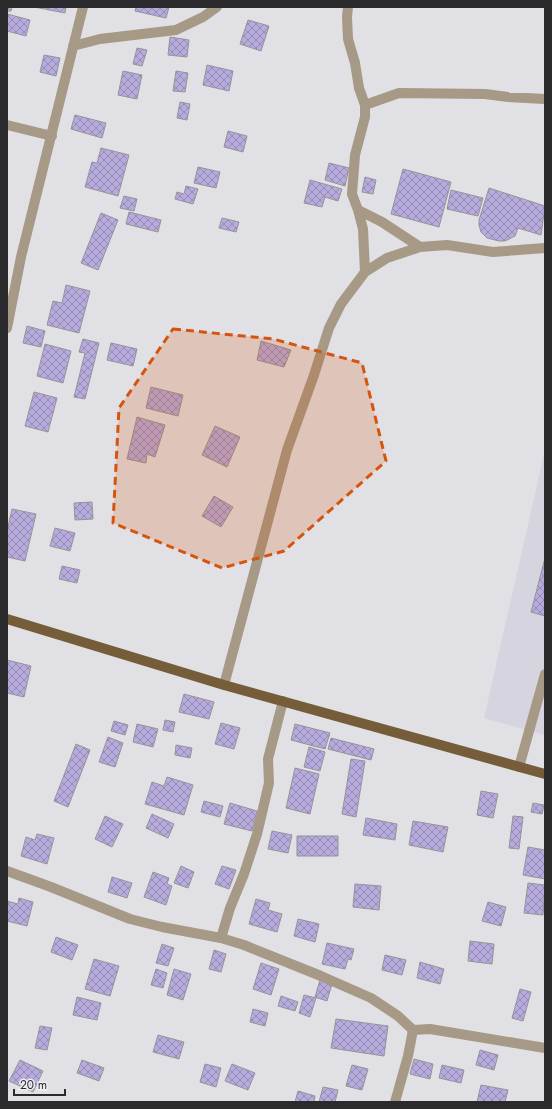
<svg xmlns="http://www.w3.org/2000/svg" width="552" height="1109" viewBox="0 0 552 1109" font-family="Jost,sans-serif">
  <style>
    .built { fill: #d6d4df }
    .building { fill: url(#building-cross-hatch); stroke: #959498 }
    .lines { fill: none; stroke-linecap: round; stroke-linejoin: round }
    .service { stroke: #a69985; stroke-width: 10 }
    .minor { stroke: #a69985; stroke-width: 10 }
    .primary { stroke: #745d38; stroke-width: 10 }
    .marked { fill: #d5540f; fill-opacity: 0.2; stroke: #d5540f; stroke-width: 3; stroke-dasharray: 8 5; stroke-linejoin: round }
  </style>
  <defs>
    <pattern id="building-cross-hatch" width="8" height="8" patternUnits="userSpaceOnUse"><rect width="8" height="8" fill="#b7aadc"/><path d="M0 0l8 8M0 8l8-8" fill="none" stroke="#958bb3"/></pattern>
  </defs>
  <rect width="100%" height="100%" fill="#e1e0e4"/>
  <path class="built" d="M545 450V735L484 718Z"/>
  <path class="building" d="M7 7H12L11 11H7Z
    M34 7H66L65 13Z
    M136 7H169L166 18 135 11Z
    M7 14 30 20 26 36 7 31Z
    M248 20 269 26 261 51 240 44Z
    M170 37 189 40 187 57 168 55Z
    M137 48 147 50 142 66 133 64Z
    M44 55 60 58 56 76 40 72Z
    M207 65 233 71 229 91 203 85Z
    M123 71 142 75 137 99 118 95Z
    M176 71 188 73 185 92 173 91Z
    M180 102 190 104 187 120 177 118Z
    M75 115 106 123 102 138 71 129Z
    M228 131 247 136 243 152 224 147Z
    M101 148 129 155 118 196 85 187 92 162 97 163Z
    M329 163 349 168 345 186 325 180Z
    M198 167 220 172 216 188 194 183Z
    M403 169 451 182 439 227 391 214Z
    M365 177 376 180 373 194 362 192Z
    M310 180 342 189 338 201 325 197 322 207 304 203Z
    M186 186 198 189 193 204 175 199 177 192 184 194Z
    M489 188 545 206 541 235 518 228 515 236 505 241H499L487 238 481 232 479 225V220Z
    M451 190 483 198 478 216 447 209Z
    M124 196 137 199 134 211 120 208Z
    M129 212 161 220 158 232 126 224Z
    M101 213 118 220 98 270 81 263Z
    M222 218 239 222 236 232 219 228Z
    M66 285 90 291 79 333 47 325 53 301 62 303Z
    M27 326 45 331 41 347 23 343Z
    M83 339 99 343 85 399 74 397 85 353 79 352Z
    M261 341 291 350 284 367 257 360Z
    M111 343 137 349 133 366 107 360Z
    M45 344 71 351 63 383 37 376Z
    M151 387 183 395 178 416 146 408Z
    M34 392 57 398 48 432 25 426Z
    M137 417 165 425 155 457 147 454 146 463 127 459Z
    M215 426 240 437 227 467 202 455Z
    M214 496 233 507 221 527 202 516Z
    M92 502 93 519 75 520 74 503Z
    M12 509 36 514 25 561 7 557V531Z
    M55 528 75 533 70 551 50 546Z
    M545 558V616L531 612Z
    M62 566 80 570 77 583 59 579Z
    M7 660 31 666 24 697 7 693Z
    M184 694 214 702 209 719 179 712Z
    M165 720 175 722 173 732 163 730Z
    M114 721 128 725 125 735 111 731Z
    M221 723 240 728 234 749 215 744Z
    M137 724 158 729 153 747 133 742Z
    M295 724 330 733 325 749 291 740Z
    M108 737 123 743 115 767 99 762Z
    M331 738 374 749 371 760 328 749Z
    M76 744 90 750 68 807 54 801Z
    M176 745 192 748 190 758 175 755Z
    M309 747 325 752 320 771 304 767Z
    M351 759 365 761 356 817 342 814Z
    M295 768 319 774 310 814 286 808Z
    M167 777 193 785 184 815 145 804 152 782 164 786Z
    M481 791 498 794 493 818 477 815Z
    M204 801 223 806 220 817 201 812Z
    M230 803 257 811 252 831 224 824Z
    M533 803 544 805 542 814 531 812Z
    M152 814 174 824 168 838 146 828Z
    M105 816 123 824 112 847 95 839Z
    M513 816 523 817 519 849 509 848Z
    M366 818 397 824 395 840 363 835Z
    M413 821 448 827 443 852 409 845Z
    M272 831 292 835 288 853 268 849Z
    M37 834 54 838 47 864 21 856 26 837 35 840Z
    M297 836H338V856H297Z
    M528 847 545 850V879L523 875Z
    M181 866 194 872 188 888 174 883Z
    M222 866 236 870 229 889 215 884Z
    M153 872 169 878 167 884 172 886 166 905 144 897Z
    M112 877 132 883 127 898 108 892Z
    M528 883 545 885 543 915 524 913Z
    M355 884 381 886 379 910 353 907Z
    M19 898 33 902 27 926 7 921V901L18 904Z
    M256 899 270 903 268 910 282 914 277 932 249 924Z
    M488 902 506 907 501 926 482 921Z
    M298 919 319 924 315 942 294 936Z
    M56 937 78 945 72 960 51 952Z
    M470 941 494 944 492 964 468 961Z
    M327 943 354 949 351 960 348 959 345 969 322 964Z
    M162 944 174 948 168 966 156 963Z
    M214 950 226 954 221 972 209 969Z
    M385 955 406 960 402 975 382 970Z
    M94 959 119 966 110 996 85 989Z
    M420 962 444 969 440 984 417 978Z
    M261 963 279 969 271 995 253 989Z
    M156 969 167 973 163 988 151 985Z
    M174 969 191 974 183 1000 167 995Z
    M320 980 332 984 327 1001 315 997Z
    M520 989 531 992 523 1021 512 1018Z
    M304 995 316 998 310 1017 299 1013Z
    M281 996 298 1002 295 1011 278 1006Z
    M77 997 101 1003 97 1020 73 1015Z
    M253 1009 268 1013 265 1026 250 1022Z
    M336 1019 388 1026 384 1056 331 1048Z
    M40 1026 52 1028 47 1050 35 1048Z
    M158 1035 184 1042 179 1059 153 1052Z
    M480 1050 498 1055 494 1070 476 1065Z
    M414 1059 433 1064 430 1079 410 1074Z
    M20 1060 43 1071 33 1092 9 1081Z
    M82 1060 104 1068 99 1081 77 1073Z
    M205 1064 221 1068 216 1087 200 1082Z
    M232 1064 255 1073 248 1090 225 1081Z
    M352 1065 368 1069 362 1090 346 1086Z
    M442 1065 464 1070 461 1083 439 1078Z
    M481 1085 508 1090 505 1102H477Z
    M323 1087 338 1090 335 1102H319Z
    M298 1091 315 1096 314 1102H295Z"/>
  <g class="lines">
    <path class="service" d="M519 767 545 674"/>
    <path class="minor" d="M348 7 347 17 348 39 355 63 359 88 365 105V117L355 155 352 194 358 210 363 229 365 272
      M73 46 100 39 176 30 203 17 217 7
      M365 105 399 93 485 94 508 97 545 99
      M7 125 52 136
      M358 210 382 222 420 247
      M7 328 21 257 83 7
      M224 685 287 450 314 375 329 328 341 304 365 272 387 258 420 247 447 245 493 252 545 248
      M7 871 51 887 130 919 162 927 221 938 244 945 321 976 371 998 398 1016 413 1030 430 1029 545 1048
      M221 938 230 908 244 874 257 834 269 783 268 759 283 701
      M395 1102 408 1056 413 1030"/>
    <path class="primary" d="M7 619 224 685 545 774"/>
  </g>
  <path class="marked" d="M173 329 273 339 362 363 386 461 284 551 222 568 113 523 119 408Z"/>
  <rect width="552" height="1109" fill="none" stroke="#2b2b2d" stroke-width="16"/>
  <path d="M14 1089v6h51v-6" fill="none" stroke="#2b2b2d" stroke-width="2"/>
  <text x="20" y="1089" font-size="12" fill="#2b2b2d" stroke="#eeedf1" stroke-width="3" paint-order="stroke">20 m</text>
</svg>
